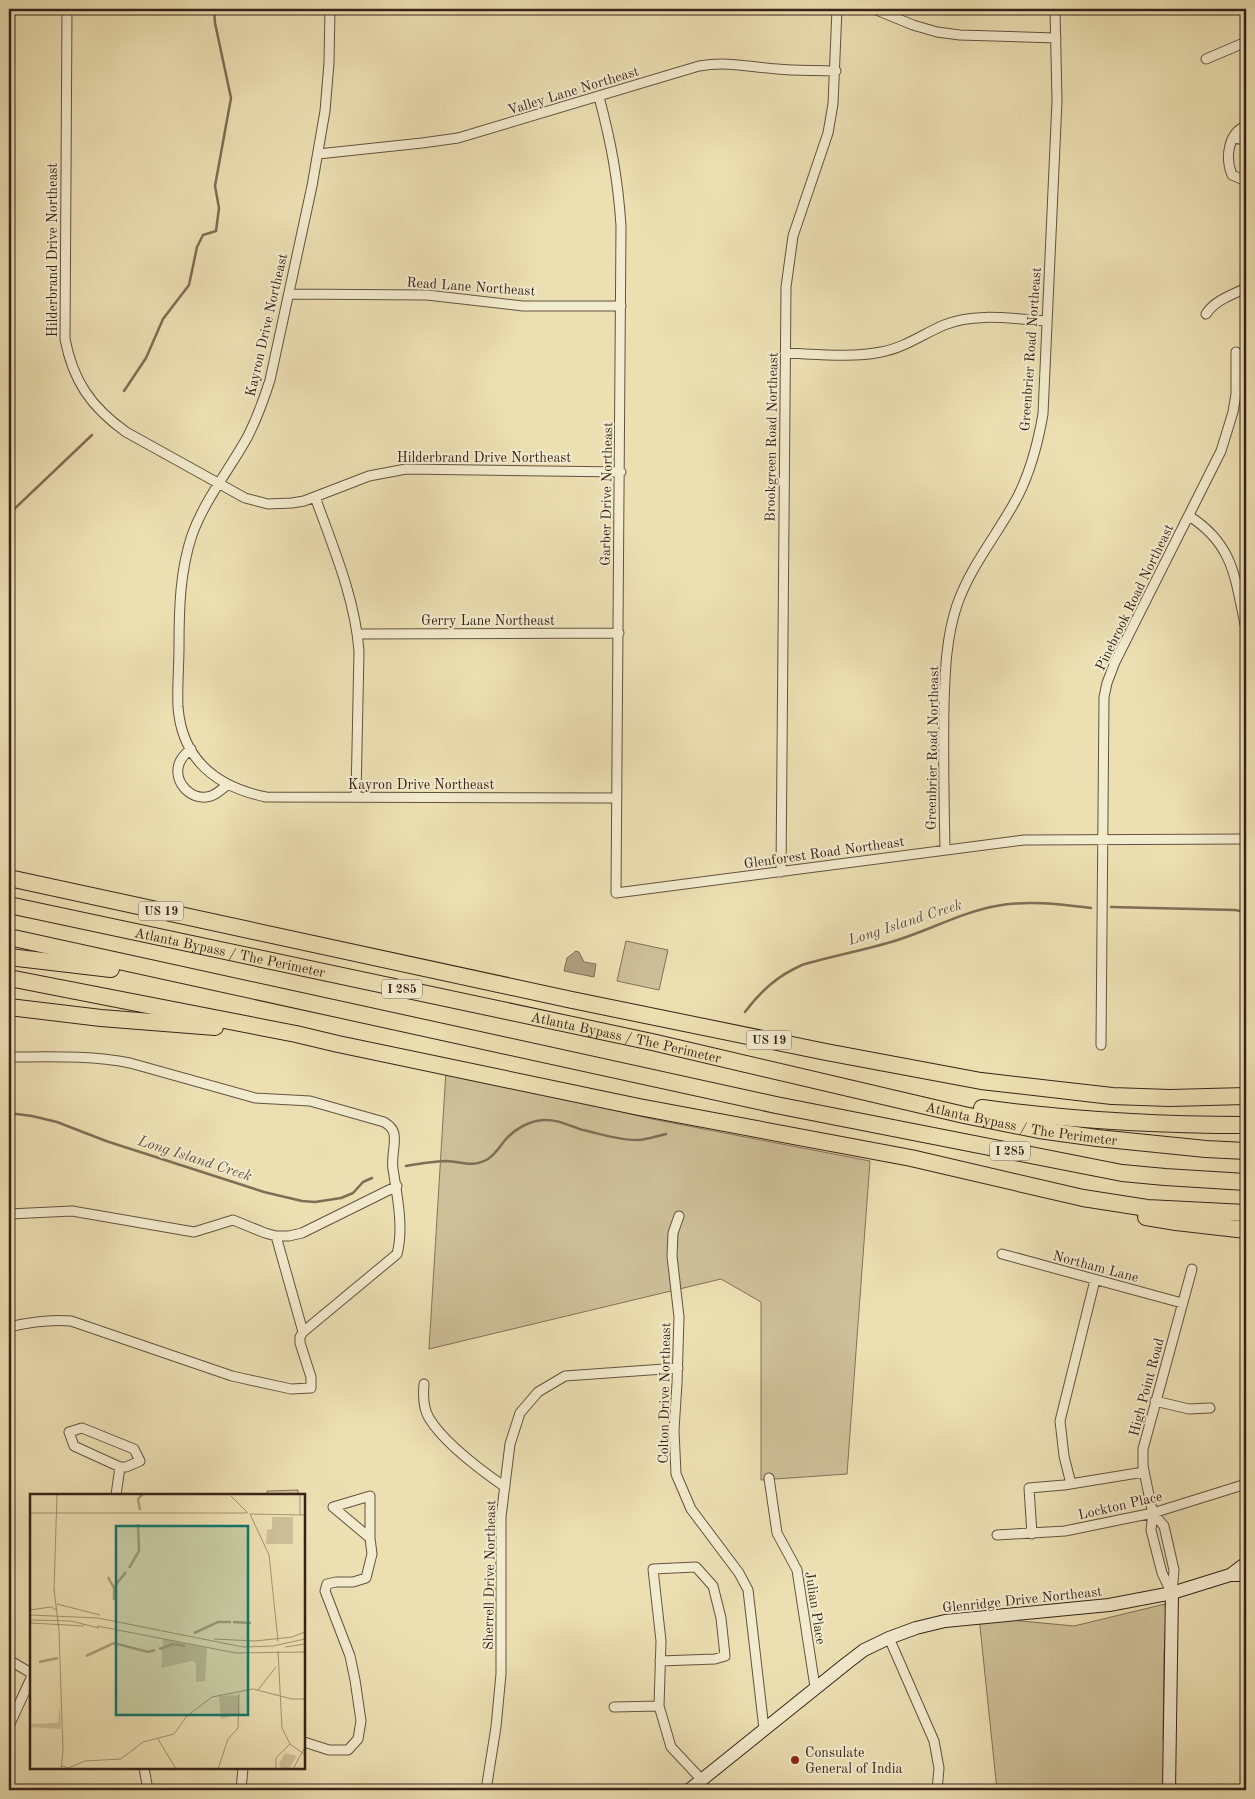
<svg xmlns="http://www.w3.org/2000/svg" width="1255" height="1799" viewBox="0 0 1255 1799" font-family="'Old Standard TT',serif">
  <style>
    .green { fill: #cdc099; stroke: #827258 }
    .water { fill: #aea07e; stroke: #7e6e55 }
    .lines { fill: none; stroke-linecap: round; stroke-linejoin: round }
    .stream { stroke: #7e6e55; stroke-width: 2.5 }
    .street-casing { stroke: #64523f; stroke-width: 11 }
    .secondary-casing { stroke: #362318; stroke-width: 14 }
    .highway-casing { stroke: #362318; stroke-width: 18 }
    .street { stroke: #f3ebce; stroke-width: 9 }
    .secondary { stroke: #f3ebce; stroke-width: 12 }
    .highway { stroke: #ece0b3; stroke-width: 16 }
    .poi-dot { fill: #8f2418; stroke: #f3ebce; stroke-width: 2 }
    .labels { text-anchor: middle; stroke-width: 4; stroke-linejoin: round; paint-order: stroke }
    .shield { fill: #f3ebce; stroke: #6f5f4f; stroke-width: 1 }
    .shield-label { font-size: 12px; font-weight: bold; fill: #362318 }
    .street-label { font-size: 14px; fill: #362318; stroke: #f3ebce }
    .poi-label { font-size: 14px; fill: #362318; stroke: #f3ebce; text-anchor: start }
    .water-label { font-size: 15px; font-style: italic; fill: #604f3c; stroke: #f3ebce }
    .inset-river { fill: none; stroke: #aea07e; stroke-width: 2.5 }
    .inset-road { fill: none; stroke: #a39475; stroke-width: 1 }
    .view { fill: #0f766e; fill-opacity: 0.15; stroke: #0f766e; stroke-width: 2.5 }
    .inset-edge { fill: none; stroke: #362318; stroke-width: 2.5 }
  </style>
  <rect width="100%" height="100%" fill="#ece0b3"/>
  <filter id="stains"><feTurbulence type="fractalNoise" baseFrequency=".004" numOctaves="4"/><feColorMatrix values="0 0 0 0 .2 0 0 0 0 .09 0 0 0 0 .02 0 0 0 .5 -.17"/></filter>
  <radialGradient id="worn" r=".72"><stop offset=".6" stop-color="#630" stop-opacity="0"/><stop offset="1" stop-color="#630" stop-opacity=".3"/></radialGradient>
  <path class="green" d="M626 941 668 950 659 990 617 981Z
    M446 1070 652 1119 870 1161 847 1474 761 1480V1302L721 1279 429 1349Z
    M298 1490V1495H267V1491Z
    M1165 1604 1166 1618 1164 1654 1163 1740 1177 1788 1171 1790H997L979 1617 1074 1626Z"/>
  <path class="water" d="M576 951 579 952 584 962 596 964 594 977 564 971 567 958Z"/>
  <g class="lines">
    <path class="stream" d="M124 391 146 358 163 319 189 285 197 247 203 235 216 231 219 208 215 186 231 98 215 23 214 9
      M9 514 92 435
      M1111 907 1235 910 1246 912
      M745 1012C761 991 777 976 802 965 831 956 861 951 891 942 926 932 959 913 996 906 1027 900 1059 904 1091 908
      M9 1113 32 1116 57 1122 106 1141 264 1192 302 1201 315 1202 341 1198 353 1193 363 1182 372 1178
      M406 1166C419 1164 433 1161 447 1161 463 1162 472 1168 488 1159 496 1154 500 1146 506 1139 515 1129 529 1121 543 1120 558 1119 569 1126 583 1130 601 1134 621 1141 639 1140 648 1139 657 1136 666 1134"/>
    <g class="street-casing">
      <path id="street" d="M67 9 65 339C73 381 91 407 126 432L245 498 268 504 292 503 304 501 369 476 406 469 621 472
        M330 9 329 63 325 111 312 186 270 380C264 399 257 418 248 436 230 469 205 499 192 535 180 571 179 608 179 647 179 667 177 687 178 707 182 760 217 787 266 797L617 798
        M874 9 913 25 937 32 960 35 1056 38
        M1245 9 1246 11
        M1206 59 1246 42
        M599 97C611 142 618 179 621 226L616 893 1024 840 1246 839
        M1246 126C1228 133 1225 158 1232 175L1246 181
        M1234 138 1246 140
        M318 154 422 143 458 138 699 66C729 61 748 67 777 69 796 71 816 70 836 71
        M289 294 427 295 523 306H621
        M1206 314C1215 300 1232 295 1246 288
        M785 353C815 354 853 358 881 352 904 348 923 334 944 325 976 312 1013 319 1047 321
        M315 497C333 547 355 598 359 651L356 797
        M1189 516C1235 545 1235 580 1246 629
        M358 634 619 633
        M191 749C186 753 181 758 179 764 173 783 192 802 211 796 217 794 222 789 227 785
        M945 850C944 802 943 754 944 706 945 672 946 638 957 605 971 565 998 534 1018 496 1031 470 1038 443 1043 414L1057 101 1055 9
        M781 872 786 287 793 236 828 133 833 104 837 9
        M1101 1045 1104 697 1107 683 1115 662 1221 451 1233 412 1236 394V352
        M9 1057C49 1057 89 1055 130 1063L255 1098 310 1101 384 1122C389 1125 393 1128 394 1134 396 1145 391 1157 393 1169 397 1195 404 1228 397 1254L303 1332
        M9 1214 72 1211 194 1232 233 1220 265 1233 276 1236H289L302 1233 397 1186
        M679 1216 673 1233 672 1256 679 1317 677 1383 674 1430 676 1474 691 1509 739 1573 748 1590 764 1729
        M1002 1254 1182 1303
        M9 1327C30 1322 49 1319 71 1321L232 1376 291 1389 311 1388V1377L300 1343V1337L303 1332 276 1236
        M424 1384C423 1395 423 1408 429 1418 444 1443 482 1471 505 1487
        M1155 1401 1189 1409 1210 1408
        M82 1428 134 1449 140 1461 126 1467H120L74 1446 69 1432Z
        M769 1478 777 1533 797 1570 815 1687
        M1071 1484 1064 1456 1060 1421 1095 1280
        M116 1495 120 1467
        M333 1507 370 1496V1538
        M1153 1513 1151 1530 1162 1573 1171 1592
        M1032 1534 1029 1488 1064 1485 1144 1472
        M997 1535 1065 1531 1153 1513 1246 1484
        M1172 1593 1174 1570 1164 1526 1153 1513 1151 1505 1143 1466V1449L1192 1269
        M889 1638 934 1741 939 1768 937 1790
        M9 1660 31 1673
        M660 1661 715 1659 725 1656 721 1618 713 1586 696 1567 653 1569 661 1641 659 1706 671 1747 702 1780
        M614 1707 659 1706
        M9 1726 31 1678
        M304 1742 329 1750H348L358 1739 361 1721 355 1680 350 1656 325 1591 327 1584 336 1582H353L366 1578 372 1554 370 1538 333 1507
        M144 1768 148 1790
        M241 1790 243 1768
        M486 1790 496 1727 501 1674V1517L510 1444 520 1413 538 1392 565 1376 678 1368"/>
    </g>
    <g class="secondary-casing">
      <path id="secondary" d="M1230 1575 1246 1563
        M689 1790 847 1663 864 1650 889 1638 916 1628 945 1621 1109 1605 1172 1593 1230 1575H1246
        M1169 1790 1172 1593"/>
    </g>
    <g class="highway-casing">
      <g id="highway">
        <path d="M9 878 572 1000 826 1052 981 1081 1112 1096 1170 1098 1246 1096"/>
        <path id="s1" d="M9 905 652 1042 964 1115 1039 1130 1097 1138 1206 1149 1246 1151"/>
        <path d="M9 937 776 1105 1122 1173 1165 1177 1246 1182"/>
        <path d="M9 957 111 969"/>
        <path d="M9 978 296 1034 338 1044 639 1107 911 1158 1083 1198 1147 1208 1246 1213"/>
        <path d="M9 1007 101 1018 215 1027"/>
        <path d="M982 1108C1069 1120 1158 1125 1246 1125"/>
        <path d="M1146 1217 1176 1222 1246 1230"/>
      </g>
    </g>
    <use href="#street" class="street"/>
    <use href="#secondary" class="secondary"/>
    <use href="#highway" class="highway"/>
  </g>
  <circle class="poi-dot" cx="795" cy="1760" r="5"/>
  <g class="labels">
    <g class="shield">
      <rect x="138.5" y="901.5" width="45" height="19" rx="4"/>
      <rect x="382" y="979.5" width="40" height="19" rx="4"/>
      <rect x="746.5" y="1030.5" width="45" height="19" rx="4"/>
      <rect x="990" y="1141.5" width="40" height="19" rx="4"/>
    </g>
    <g class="shield-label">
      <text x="161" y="915">US 19</text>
      <text x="402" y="993">I 285</text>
      <text x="769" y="1044">US 19</text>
      <text x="1010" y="1155">I 285</text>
    </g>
    <g class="street-label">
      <text transform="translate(573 90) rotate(-17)" y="5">Valley Lane Northeast</text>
      <text transform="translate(52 250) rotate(-90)" y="5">Hilderbrand Drive Northeast</text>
      <text transform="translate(471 286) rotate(4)" y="5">Read Lane Northeast</text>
      <text transform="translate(266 325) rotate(-77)" y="5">Kayron Drive Northeast</text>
      <text transform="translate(1030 349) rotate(-86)" y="5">Greenbrier Road Northeast</text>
      <text transform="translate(771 437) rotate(-89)" y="5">Brookgreen Road Northeast</text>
      <text x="484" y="462">Hilderbrand Drive Northeast</text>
      <text transform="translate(606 494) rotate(-89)" y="5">Garber Drive Northeast</text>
      <text transform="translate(1134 597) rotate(-64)" y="5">Pinebrook Road Northeast</text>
      <text x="488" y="625">Gerry Lane Northeast</text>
      <text transform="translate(932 748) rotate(-89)" y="5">Greenbrier Road Northeast</text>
      <text x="421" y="789">Kayron Drive Northeast</text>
      <text transform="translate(824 852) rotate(-8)" y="5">Glenforest Road Northeast</text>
      <text dy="5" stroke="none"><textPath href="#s1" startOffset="226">Atlanta Bypass / The Perimeter</textPath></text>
      <text dy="5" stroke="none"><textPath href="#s1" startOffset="631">Atlanta Bypass / The Perimeter</textPath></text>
      <text dy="5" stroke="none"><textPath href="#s1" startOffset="1036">Atlanta Bypass / The Perimeter</textPath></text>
      <text transform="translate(1096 1266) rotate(15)" y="5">Northam Lane</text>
      <text transform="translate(1146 1387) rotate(-75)" y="5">High Point Road</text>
      <text transform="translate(664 1393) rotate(-89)" y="5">Colton Drive Northeast</text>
      <text transform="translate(1120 1505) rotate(-13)" y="5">Lockton Place</text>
      <text transform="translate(489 1575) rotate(-89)" y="5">Sherrell Drive Northeast</text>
      <text transform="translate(1022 1599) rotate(-6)" y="5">Glenridge Drive Northeast</text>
      <text transform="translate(816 1608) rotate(81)" y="5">Julian Place</text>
    </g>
    <g class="poi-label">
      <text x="805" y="1757">Consulate<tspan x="805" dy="16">General of India</tspan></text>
    </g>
    <g class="water-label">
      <text transform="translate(905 922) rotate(-18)" y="5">Long Island Creek</text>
      <text transform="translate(195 1158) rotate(18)" y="5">Long Island Creek</text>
    </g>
  </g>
  <g transform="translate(30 1494)">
    <rect width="275" height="275" fill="#ece0b3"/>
    <path d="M242 23H263V50H236L237 36 242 35ZM133 145 177 154 175 187 166 188V169L162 167 131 174ZM208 201 210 220 191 225 189 202ZM23 214 30 215 31 235 0 233V230L28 229 29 215ZM255 259 267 262 259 275H251L249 270Z" fill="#cdc099"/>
    <path class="inset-river" d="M110 16 108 5 113 0M99 74 109 57 108 30M78 83 84 94V106M84 93 96 78M203 128 221 129M164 139 188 128H201M129 155 143 150 155 152M56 162 84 149 118 158 125 156M9 168 28 164"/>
    <path class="inset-road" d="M201 2 218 19M0 19H217M270 21V0M24 95 29 137 33 257 31 275M24 97 27 0M27 110 70 121M0 116 21 113 27 116M0 121 68 124 213 153 243 152 275 145M0 126 41 127 69 134M1 129 54 132M67 132 206 159 275 158M184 145 225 147 262 143 275 138M248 147 239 61 220 20 275 21M255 153 275 150M248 157 252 234 260 250 274 260M228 196 246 173M128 245 146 275M32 272 38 274 55 267 91 265 113 248 144 240 157 222 182 203 223 195 262 205H275M188 275 198 245 208 234 209 200M246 275V264L260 250M263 275 275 253"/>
    <path class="view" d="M86 32H218V221H86Z"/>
    <rect width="275" height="275" class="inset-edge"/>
  </g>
  <rect width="1255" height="1799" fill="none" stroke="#ece0b3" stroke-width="30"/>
  <rect x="10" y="10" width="1235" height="1779" fill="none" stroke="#362318" stroke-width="2.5"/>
  <rect x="15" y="15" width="1225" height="1769" fill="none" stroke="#362318"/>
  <rect width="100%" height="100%" filter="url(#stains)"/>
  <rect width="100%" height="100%" fill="url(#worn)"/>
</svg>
